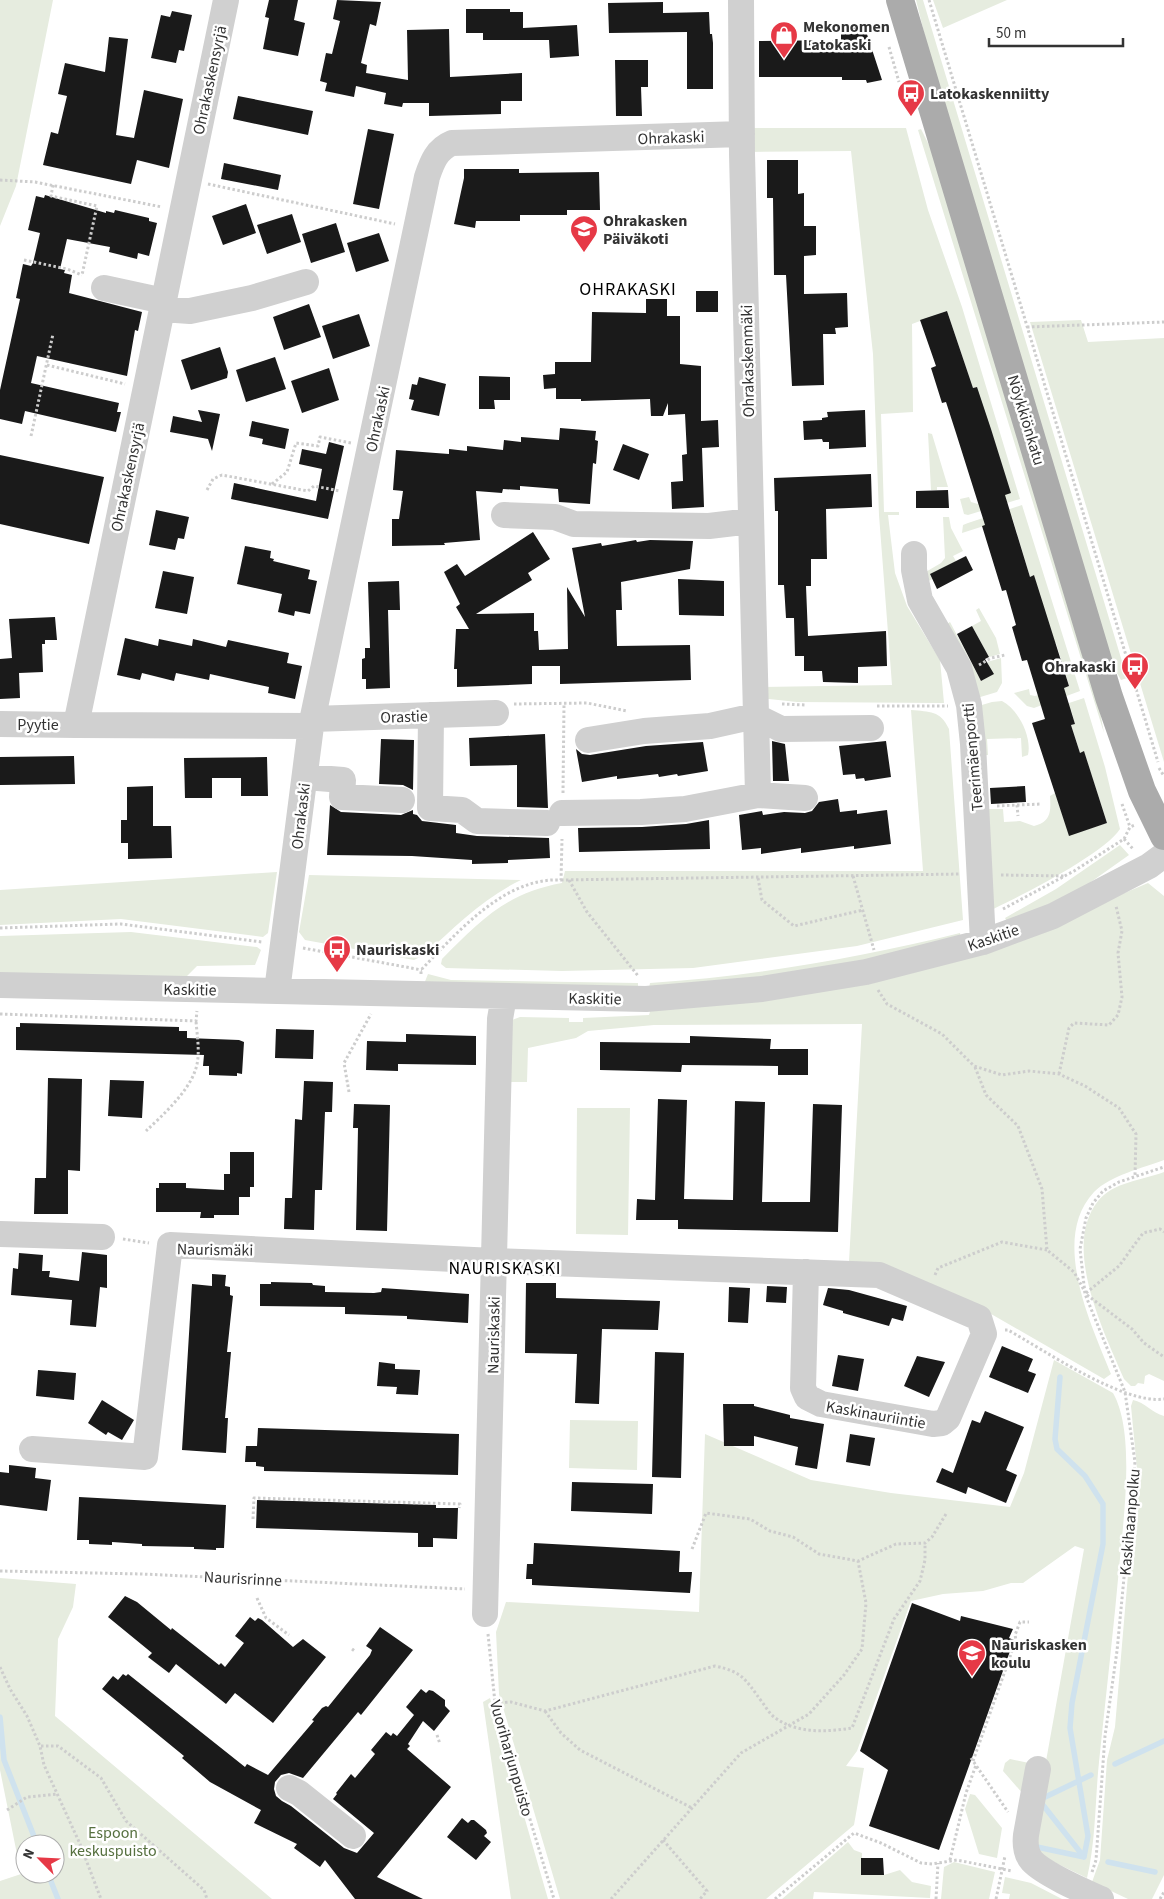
<svg xmlns="http://www.w3.org/2000/svg" width="1164" height="1899" viewBox="0 0 1164 1899" font-family="'Source Sans 3',sans-serif">
  <style>
    .green { fill: #e6ecdf; fill-rule: evenodd }
    .lines { fill: none; stroke-linecap: round; stroke-linejoin: round }
    .stream { stroke: #cfe2ee; stroke-width: 5.5 }
    .building { fill: #1a1a1a }
    .path { stroke: #cdcdcd; stroke-width: 3; stroke-dasharray: 2.5 2.5; stroke-linecap: butt }
    .minor { stroke: #d0d0d0; stroke-width: 26 }
    .major { stroke: #ababab; stroke-width: 28 }
    .labels { text-anchor: middle; stroke-width: 5; stroke-linejoin: round; paint-order: stroke }
    .poi-label { font-size: 16px; font-weight: bold; fill: #333; stroke: #fff; text-anchor: start }
    .street-label { font-size: 16px; fill: #333; stroke: #fff }
    .park-label { font-size: 16px; fill: #56703f; stroke: #fff }
    .neighbourhood-label { font-size: 18px; letter-spacing: 1px; fill: #000; stroke: #fff }
  </style>
  <rect width="100%" height="100%" fill="#fff"/>
  <path class="green" d="M0 0H53L16 186 0 226Z
    M916 0H923L1127 678 1121 680 1107 656 945 117Z
    M933 0H1007L943 28Z
    M750 128H906L928 210 962 307 1020 499 968 515 964 514 960 499 969 497 971 502 978 504 977 387 973 388 947 311 912 324 913 412 881 414 884 512H899V515H888L895 573 907 606 940 660 944 703 797 702 760 698 759 687 892 685 879 515 873 354 851 151 749 152Z
    M921 129 937 161 1093 674 1104 733 918 130Z
    M1081 320 1088 342 1164 338V762L1030 322Z
    M928 433 932 434 948 487H937V490H931Z
    M1022 505 1080 691 1034 708 1027 706 1014 693 1029 689 1030 695 1035 696 1069 686 1056 643 1052 644 1034 575 1030 577 1012 517 962 533 963 525 968 523Z
    M943 517H949L951 528 963 551 953 556 956 561 930 575 932 579 927 582 931 590 929 592 924 573 941 563 945 558Z
    M979 608 996 638 1000 654 989 657 972 626 981 621 976 610Z
    M950 622 981 681 993 674 987 662 1001 658 1002 683 997 692 977 698 947 624Z
    M1084 698 1105 767 1120 829C1104 854 1019 897 989 911L985 809H1003L1004 822 1020 821 1034 826C1051 822 1051 811 1050 796L1055 793 1069 835 1107 823 1084 752 1080 753 1071 725 1075 724 1071 710 1057 707Z
    M1002 701C1019 710 1032 737 1028 755L1022 757 1021 738 987 739 988 755H979L975 707 992 702Z
    M911 710C930 712 940 710 949 729L963 920 857 946 693 968 562 971 446 968 441 964 442 959C480 921 506 893 562 883L565 871H923Z
    M1120 845 1129 855 1081 889 1008 923 1005 918 1056 889Z
    M277 872 268 933 263 937 121 919 0 925V890Z
    M309 875 521 880C483 898 455 927 424 955L414 960 305 940 299 932Z
    M1148 883 1164 896V1160C1143 1168 1111 1175 1094 1192 1050 1239 1091 1324 1111 1374L1104 1379 979 1307 849 1262 862 1024 654 1025 588 1031 576 1038 528 1048 527 1082H506L507 1022 520 1017 569 1018V1022H583V1018L649 1015 652 1005 977 956Z
    M131 932 257 947 261 950 255 965 197 966 184 979 0 977V936Z
    M960 933 961 938 902 953 795 973 649 988 650 983C756 976 858 958 960 933Z
    M428 974 451 980 638 983V988L424 984Z
    M577 1108H630L628 1235 576 1234Z
    M1164 1172V1381L1149 1374 1145 1376 1144 1384 1138 1383 1135 1386H1131L1124 1379C1105 1334 1061 1247 1098 1201 1113 1182 1143 1180 1164 1172Z
    M1054 1360 1113 1393C1135 1431 1124 1515 1120 1558 1114 1626 1106 1694 1099 1762 1095 1800 1096 1840 1087 1878L1037 1854 1031 1845 1084 1549 1075 1546 1023 1583H1011L983 1591 943 1594 911 1601 857 1751 846 1766 864 1768 854 1825 766 1899H560L499 1694 496 1632 506 1602 699 1612 705 1434 811 1480 891 1493 1010 1507 1024 1473Z
    M1133 1400C1145 1402 1152 1413 1164 1416V1875L1152 1899H1128L1092 1882 1100 1860 1107 1760 1115 1727 1137 1469 1131 1406Z
    M570 1420 638 1421 637 1470 569 1468Z
    M0 1578 76 1584 73 1607 58 1639 55 1716 272 1899H0V1881L21 1874 0 1770ZM25 1844H55V1874H25Z
    M490 1698 548 1899H511L483 1702Z
    M1010 1759 1029 1763 1024 1795 1003 1771 1005 1763Z
    M970 1794 975 1795 1002 1828 997 1858 979 1854 965 1809Z
    M848 1842 854 1850 862 1853V1875H884L900 1870 912 1882 931 1886 930 1898 814 1892 813 1899H782Z
    M954 1862 995 1872 989 1899H941L944 1867Z
    M1005 1877 1031 1883 1062 1899H1009L1010 1894 1002 1893Z"/>
  <g class="lines">
    <path class="stream" d="M1060 1377 1055 1439 1057 1449 1085 1476 1103 1504V1544L1072 1703 1070 1728 1088 1836 1084 1857
      M0 1717 4 1760 37 1844
      M1115 1764 1164 1741
      M1037 1847 1084 1857
      M1084 1857 1039 1800 1091 1775
      M1108 1862 1155 1872
      M48 1874 58 1899"/>
  </g>
  <path class="building" d="M269 0H298L294 20 305 23 298 56 263 49 269 18 265 17Z
    M337 0 381 2 376 26 370 24 361 63 367 65 366 73 408 80 407 30 449 29 450 77 522 73V101H501V114L429 116V103H403L402 107 384 104 386 93 356 86 354 97 325 91 327 83 320 81 326 53 332 54 340 21 333 19Z
    M663 2V13L709 12 710 34H712L713 43V89H687V32L609 33 608 3Z
    M466 9H510V12H523V28L577 25 579 56 550 58 549 40H483V33H466Z
    M172 11 192 15 184 51 179 50 176 63 151 58 161 15 170 17Z
    M864 25 882 80 867 83 866 80H842V77H759V41L841 40V26Z
    M109 37 128 39 116 135 134 138 144 90 183 99 169 168 137 160 131 184 43 165 51 132 58 134 67 96 58 94 65 63 105 72Z
    M615 60H648V87H641L642 116H616Z
    M238 96 313 111 308 135 233 119Z
    M368 129 394 134 379 209 353 204Z
    M767 160H798V194L804 193V226H816V255L804 256V294L847 293 848 327 835 328 836 334H823L824 385 792 386 786 275H774L773 198H767Z
    M224 163 281 175 278 190 221 179Z
    M464 169H519V173L599 172 600 210H567V215H520V221H476L475 228 454 224 464 178Z
    M45 195 106 213V211L114 213 115 210 149 218V221L157 223 149 256 138 253 137 259 109 252 110 247 67 239 60 269 65 270 64 273 72 275 69 293 142 312 138 331 135 330 127 376 37 356 31 383 119 403 117 412H121L116 432 25 411 22 424 0 419V390L20 299 16 298 23 264 31 266 33 263 40 233 28 230 36 196 44 198Z
    M246 204 256 233 223 245 212 216Z
    M292 214 301 242 267 254 257 225Z
    M336 223 345 252 311 263 302 234Z
    M379 233 389 261 356 272 347 243Z
    M696 291H718V312H696Z
    M646 299H667V316H680V364L701 366V421L718 420 719 447 702 448 704 507 672 509 671 482 683 481 682 455 687 454 685 414 668 415V403L663 416H651L650 399 581 401V399H556V388L544 389 543 375 555 374V362H591L592 312 646 313Z
    M309 304 321 337 284 350 273 317Z
    M947 311 973 388 977 387 991 429 1011 493 1005 495 1030 577 1034 575 1069 686 1064 688 1075 724 1071 725 1080 753 1084 751 1107 823 1069 836 1032 723 1045 719 1027 660 1022 661 1012 627 1016 625 1006 590 1002 591 982 526 985 525 956 433 946 402 942 403 931 368 936 366 920 320Z
    M359 314 370 346 333 359 322 326Z
    M220 347 228 372 227 378 191 390 181 360Z
    M275 357 286 389 246 402 236 370Z
    M329 368 339 400 302 413 291 381Z
    M479 376 510 377V400H494L495 409H479Z
    M419 377 446 384 439 416 411 410 414 400 409 399 412 384 417 385Z
    M198 410 220 414 212 451 208 439 170 432 173 416 202 422Z
    M865 410 866 447 829 449V442H823L822 439 804 440 803 421 822 420V418L828 417 827 412Z
    M252 421 289 429 285 449 262 444 263 439 249 436Z
    M560 428 596 431 595 440 598 441 596 464 593 463 590 504 559 502 558 489 520 486V490L503 489 502 493 476 491 480 540 444 543 445 545 392 546V519H399L403 491 393 490 396 450 449 454V449L467 451V446L503 450 504 440 521 442V437L559 440Z
    M329 442 344 446 328 519 231 499 234 483 316 501 322 469 299 464 302 449 326 454Z
    M623 444 649 454 639 480 613 470Z
    M0 455 104 477 89 544 0 524Z
    M871 474 872 507 826 509 827 559H811V586H806L808 636 886 631 887 666 858 667V683L823 682 822 671H804V656H795L794 618H786L784 585H778V511H775L774 478Z
    M948 490 949 508H916V491Z
    M156 510 189 517 184 539 178 538 175 550 149 545Z
    M533 532 550 559 528 573 532 580 476 614 534 613V631H538L539 650 568 649 567 587 585 617 572 548 601 543 602 546 636 540 637 542 650 540 693 541 690 569 621 582 622 610H616L617 646 690 645 691 680 560 684V666H532V684L457 687V669H454L456 629H469L456 607 460 604 444 572 457 564 465 576Z
    M245 546 271 551 270 558 274 559 273 561 310 570 308 579 317 581 310 614 295 611 294 616 278 612 282 594 237 584Z
    M966 556 973 570 937 589 930 574Z
    M163 571 194 577 187 614 155 608Z
    M678 579 724 581V616L679 615Z
    M399 581 400 610H388L390 688 366 689V679H362V659L365 658V648H370L368 582Z
    M55 617 57 640H45V644H42L43 672 19 673 20 698 0 699V659L12 658 9 619Z
    M972 626 989 657 985 659 994 674 981 681 957 634Z
    M125 638 158 646 159 639 192 646 193 639 226 647 228 640 289 653 287 663 302 666 295 699 268 693 269 687 210 674 209 680 176 673 174 681 142 673 140 680 117 675Z
    M545 734 548 808 517 807V765L470 766 469 738Z
    M381 739 414 740 413 790 403 785 379 784Z
    M772 741 785 744 789 781H773Z
    M886 741 891 777 865 781 864 778 856 779 855 774 843 775 839 746Z
    M703 742 708 771 678 776 677 774 659 777 658 774 617 779V776L582 782 576 749 582 754 590 755 646 746Z
    M74 756 75 784 0 785V757Z
    M267 757 268 796H241V778H212V798H185L184 758Z
    M153 786V826H171L172 858 128 859V843H121V820H127V787Z
    M1025 786 1026 802 991 804 990 788Z
    M838 799 840 812 857 810V814L887 810 891 844 854 849V846L801 853V848L761 854V848L742 850 739 815 762 811 763 815 784 812 805 813 812 811 819 802Z
    M330 805 341 812 401 815 413 810V814L417 815 422 821 456 825V833L477 836 549 838 550 858 508 860V863L472 864V860L412 856 327 855Z
    M709 820 710 849 579 852 578 828 642 827 686 824Z
    M20 1023 179 1027V1031H187V1038L239 1040 244 1042 242 1074 237 1073V1076L209 1075V1066H203L204 1055 16 1050V1027H20Z
    M276 1029 314 1030 313 1059 275 1058Z
    M406 1034 476 1036V1065L398 1064V1071L366 1070 367 1041 406 1042Z
    M690 1036 771 1039 770 1049H808V1075H778V1066L682 1065 681 1072 600 1070V1042L690 1043Z
    M48 1078 82 1079 80 1171 68 1170V1214H34L35 1178H46Z
    M110 1080 144 1081 142 1118 108 1116Z
    M304 1081 333 1082 332 1112H325L322 1190H315L314 1230 284 1229 285 1198H292L295 1119 302 1120Z
    M658 1099 687 1100 684 1199 733 1200 735 1101 765 1102 762 1202H810L813 1104 842 1105 838 1232 678 1229V1220H636L637 1199 655 1200Z
    M354 1104 390 1105 387 1231 356 1230 358 1128H353Z
    M230 1152H254V1187H250V1197H239V1215H214V1218H200L201 1212H156V1188H159V1183H186V1188L224 1190V1174H230Z
    M82 1252 107 1255V1288L100 1287 96 1327 70 1325 72 1300 11 1295 13 1268 18 1269 19 1253 43 1255 42 1271H50L49 1277 79 1281Z
    M212 1274 226 1275 225 1286 230 1287V1295L233 1296 227 1352H231L225 1418H228L226 1453 182 1450 192 1284 212 1286Z
    M271 1282 312 1283 313 1285 325 1286V1292L374 1293 381 1292 382 1288 469 1294 468 1323 407 1319V1316L345 1314V1307L260 1306V1284H271Z
    M526 1283H556V1298L660 1301 658 1330 602 1329 599 1404 575 1403 577 1354 525 1353Z
    M767 1286 787 1287 786 1303 766 1302Z
    M729 1287 750 1288 748 1323 728 1322Z
    M828 1288 849 1290 907 1306 903 1321 892 1318 889 1326 843 1313V1311L823 1305Z
    M1002 1346 1033 1359 1028 1371 1036 1374 1028 1393 989 1377Z
    M655 1352 684 1353 681 1478 652 1477Z
    M838 1355 864 1359 858 1391 832 1386Z
    M917 1356 945 1362 929 1397 904 1386Z
    M379 1362 395 1364V1369L420 1370 418 1395 396 1394 397 1387 377 1386Z
    M38 1370 76 1373 74 1400 36 1396Z
    M102 1400 134 1420 122 1440 108 1432 106 1435 88 1423Z
    M723 1404H754V1406L790 1415V1418L824 1424 817 1469 795 1465 798 1447 754 1436V1446H724Z
    M985 1411 1024 1427 1006 1470 1017 1475 1006 1503 968 1487 966 1494 936 1482 942 1468 953 1473 972 1420 980 1423Z
    M258 1428 459 1434 458 1475 264 1471V1467L256 1466V1462H245L246 1446H257Z
    M850 1434 875 1438 870 1466 846 1462Z
    M9 1465 36 1468 35 1478 51 1480 47 1511 0 1505V1472L9 1473Z
    M572 1482 653 1484 652 1514 571 1511Z
    M79 1497 226 1505 224 1548H216V1550L194 1549V1547L142 1546V1544L112 1542V1545L89 1544V1540H77Z
    M257 1500 436 1505V1508H458L457 1539 433 1538V1547H418V1533L256 1528Z
    M534 1543 680 1551 679 1572H692L690 1593 532 1585V1579H526L527 1564H533Z
    M125 1596 137 1602 171 1630 172 1628 219 1665 221 1663 225 1667 244 1643 235 1636 250 1617 255 1621 258 1618 262 1620 293 1647 303 1639 326 1657 273 1723 235 1693 226 1704 176 1664 169 1673 148 1657 152 1653 108 1617Z
    M912 1603 960 1621 961 1616 1013 1629 1009 1638 1014 1640 939 1850 869 1826 888 1770 860 1751Z
    M380 1627 413 1650 361 1715 358 1712 303 1778 289 1773 281 1775 275 1782 274 1789 276 1796 282 1801 291 1806 344 1848 357 1853 374 1833 333 1799 337 1794 336 1793 351 1774 355 1778 375 1754 371 1750 386 1732 391 1736 393 1733 397 1736 414 1715 406 1707 421 1689 426 1693 429 1690 433 1691 445 1700V1706L450 1711 434 1731 423 1721 408 1744 410 1746 407 1749 451 1787 377 1877 423 1899H355L325 1860 320 1867 294 1848 297 1844 254 1823 261 1810 210 1782 182 1758 184 1756 102 1689 113 1676 118 1680 123 1674 126 1676 128 1674 245 1767 247 1764 268 1775 314 1721 312 1720 322 1708 326 1706 328 1707 370 1655 372 1650 366 1646Z
    M462 1818 468 1823 471 1820H474L486 1830 487 1833 484 1836 491 1842 476 1860 447 1837Z
    M861 1858H883L884 1875H861Z"/>
  <g class="lines">
    <path class="path" d="M929 0 1158 762
      M889 47 899 82
      M0 180 35 182 162 207
      M208 184 395 224
      M53 185 51 196 97 206 82 275
      M24 260 67 269 82 275
      M1027 327 1164 322
      M47 365 125 384
      M31 436 53 334
      M272 484 287 472 296 443 318 446 320 437 351 443
      M207 490 213 479 222 475 308 491 314 486 340 491
      M979 665 991 658 1005 655
      M514 704 587 703 627 711
      M782 704 805 705
      M877 706H948
      M1159 768 1164 776
      M563 793 564 704
      M1122 804 1130 827
      M1017 805 1042 804
      M997 806 1017 805 1018 816
      M1124 839 1134 850
      M1001 875 1065 876
      M853 876 874 950
      M758 878 762 900 794 926 863 910
      M561 880 960 874
      M569 880 587 912 639 977
      M1003 909 1074 871 1124 839 1130 827 1135 825
      M0 928 121 924 262 942
      M303 948 422 970
      M421 974V970C457 933 504 877 561 880L562 839
      M878 990 887 1004 942 1034 974 1066 1002 1075 1029 1071 1059 1074 1085 1086 1119 1108 1136 1134 1135 1176
      M0 1014 196 1021 197 1011
      M975 1067 986 1095 1018 1126 1042 1189 1047 1250 1074 1272 1084 1290
      M1059 1074 1069 1028 1074 1023 1109 1025 1118 1015 1122 997 1118 953 1122 931 1116 906
      M349 1092 344 1063 371 1014
      M146 1131C162 1116 188 1092 195 1071 201 1056 197 1036 196 1021
      M123 1239 149 1243
      M935 1275 938 1268 1002 1242 1047 1250
      M1086 1293 1119 1266 1143 1233 1160 1229 1164 1232
      M1087 1295 1132 1329 1144 1343 1164 1357
      M1005 1330H1008C1044 1350 1124 1405 1164 1399
      M253 1519 254 1498 460 1504 459 1508
      M692 1549 706 1513 750 1519 770 1531 793 1537 819 1554 858 1561 896 1544 925 1543 932 1537 946 1514
      M0 1571 142 1574 465 1589
      M257 1598 266 1618 289 1635
      M488 1634 495 1703 554 1899
      M352 1649 356 1652
      M0 1667 10 1689 27 1716 40 1746 44 1765 80 1844 101 1899
      M495 1703 511 1702 545 1711 715 1666C743 1672 745 1679 762 1702 766 1707 769 1713 774 1717 796 1734 827 1732 852 1728L894 1619 920 1581 925 1560V1543
      M545 1711 561 1733 580 1750 692 1808
      M437 1735 440 1744
      M41 1746H58L101 1778 126 1821 204 1890 207 1899
      M971 1758 1008 1812
      M973 1761 1016 1640 1015 1635 1020 1622H1029
      M7 1810 27 1797 57 1794
      M663 1840 707 1891 700 1899
      M950 1860 966 1793 976 1765
      M1092 1872 1096 1860 1105 1736 1117 1651 1135 1462 1125 1392 1085 1294 1080 1249 1086 1218 1093 1203 1103 1191 1119 1182 1164 1167
      M611 1899 741 1753 809 1714 844 1675 862 1649 866 1603 858 1561
      M775 1899 854 1833 881 1843 921 1863 932 1864 957 1860 1012 1871
      M936 1899 938 1863
      M996 1899 1005 1856
      M1160 1899 1164 1892"/>
    <path class="minor" d="M226 0 76 725 311 726
      M104 288 164 301
      M162 309 190 311 252 298 306 282
      M504 515 555 517 574 524 709 526 751 521
      M914 554V570L920 600 959 668 969 705 973 744 983 942
      M431 715 430 808 462 810 477 821 547 823
      M312 719 496 713
      M0 724 76 725
      M588 740 644 731 710 726 755 716 781 729 871 728
      M305 777 343 780 342 797 402 800
      M758 795 805 798
      M562 813 641 812 685 809 758 795 742 154 741 0
      M0 985 646 999 762 989 866 972 983 942 1053 916 1149 866 1164 855
      M277 991 311 726 427 177C432 162 437 149 452 143L742 134
      M0 1234 102 1237
      M32 1449 145 1457 170 1245 494 1261 879 1275 979 1318 984 1334 948 1418 942 1423 933 1424 821 1404 807 1397 803 1388 806 1272
      M485 1614 500 1019 504 996
      M1038 1769 1026 1835C1025 1844 1025 1853 1032 1861 1044 1874 1083 1891 1101 1899
      M289 1788 299 1793 353 1836"/>
    <path class="major" d="M900 0 1109 697 1142 791 1164 836"/>
  </g>
  <defs>
    <g id="shop-pin" transform="scale(1.4375)"><path d="M0 17L-7.5 6A9.5 9.5 0 1 1 7.5 6Z" fill="#e63946" stroke="#fff"/><path d="M-5-2.5h2.3a2.7 3.5 0 0 1 5.4 0H5L5.5 6h-11ZM-1.5-2.5h3a1.5 2.3 0 0 0-3 0Z" fill="#fff"/></g>
    <g id="bus-pin" transform="scale(1.4375)"><path d="M0 17L-7.5 6A9.5 9.5 0 1 1 7.5 6Z" fill="#e63946" stroke="#fff"/><path d="M-5-6H5V4H4V6H2V4H-2V6H-4V4H-5ZM-3.5-4V0h7V-4ZM-3.5 1.2v1.5H-2V1.2ZM2 1.2v1.5H3.5V1.2Z" fill="#fff"/></g>
    <g id="school-pin" transform="scale(1.4375)"><path d="M0 17L-7.5 6A9.5 9.5 0 1 1 7.5 6Z" fill="#e63946" stroke="#fff"/><path d="M0-5L7-2L0 1L-7-2ZM-4 1L0 2.5L4 1V4Q0 6-4 4Z" fill="#fff"/></g>
  </defs>
  <g fill-rule="evenodd">
    <use href="#shop-pin" x="784" y="35"/>
    <use href="#bus-pin" x="911" y="93"/>
    <use href="#school-pin" x="584" y="229"/>
    <use href="#bus-pin" x="1135" y="666"/>
    <use href="#bus-pin" x="337" y="949"/>
    <use href="#school-pin" x="972" y="1653"/>
  </g>
  <g class="labels">
    <g class="poi-label">
      <text x="803" y="32">Mekonomen<tspan x="803" dy="18">Latokaski</tspan></text>
      <text x="930" y="99">Latokaskenniitty</text>
      <text x="603" y="226">Ohrakasken<tspan x="603" dy="18">Päiväkoti</tspan></text>
      <text x="1116" y="672" text-anchor="end">Ohrakaski</text>
      <text x="356" y="955">Nauriskaski</text>
      <text x="991" y="1650">Nauriskasken<tspan x="991" dy="18">koulu</tspan></text>
    </g>
    <g class="street-label">
      <text transform="translate(209 80) rotate(-78)" y="6">Ohrakaskensyrjä</text>
      <text transform="translate(671 137) rotate(-2)" y="6">Ohrakaski</text>
      <text transform="translate(747 361) rotate(-91)" y="6">Ohrakaskenmäki</text>
      <text transform="translate(377 419) rotate(-78)" y="6">Ohrakaski</text>
      <text transform="translate(1027 420) rotate(73)" y="6">Nöykkiönkatu</text>
      <text transform="translate(127 477) rotate(-78)" y="6">Ohrakaskensyrjä</text>
      <text transform="translate(404 716) rotate(-2)" y="6">Orastie</text>
      <text x="38" y="730">Pyytie</text>
      <text transform="translate(972 757) rotate(-95)" y="6">Teerimäenportti</text>
      <text transform="translate(300 816) rotate(-83)" y="6">Ohrakaski</text>
      <text transform="translate(993 937) rotate(-19)" y="6">Kaskitie</text>
      <text transform="translate(190 989) rotate(1)" y="6">Kaskitie</text>
      <text transform="translate(595 998) rotate(1)" y="6">Kaskitie</text>
      <text transform="translate(215 1249) rotate(1)" y="6">Naurismäki</text>
      <text transform="translate(493 1335) rotate(-89)" y="6">Nauriskaski</text>
      <text transform="translate(876 1414) rotate(10)" y="6">Kaskinauriintie</text>
      <text transform="translate(1129 1522) rotate(-85)" y="6">Kaskihaanpolku</text>
      <text transform="translate(243 1578) rotate(3)" y="6">Naurisrinne</text>
      <text transform="translate(512 1758) rotate(74)" y="6">Vuoriharjunpuisto</text>
    </g>
    <g class="park-label">
      <text x="113" y="1838">Espoon<tspan x="113" dy="18">keskuspuisto</tspan></text>
    </g>
    <g class="neighbourhood-label">
      <text x="628" y="295">OHRAKASKI</text>
      <text x="505" y="1274">NAURISKASKI</text>
    </g>
  </g>
  <g transform="translate(40 1859) rotate(294)"><circle r="24" fill="#ffffff" stroke="#adadad"/>
  <path d="M0-4L9 19L0 12L-9 19Z" fill="#e63946"/>
  <text y="-8" font-size="14" font-weight="bold" text-anchor="middle" fill="#333333">N</text>
  </g>
  <path d="M989 38v8h134v-8" fill="none" stroke="#333333" stroke-width="2.5"/>
  <text x="996" y="38" font-size="15" fill="#333333" stroke="#ffffff" stroke-width="4" paint-order="stroke">50 m</text>
</svg>
